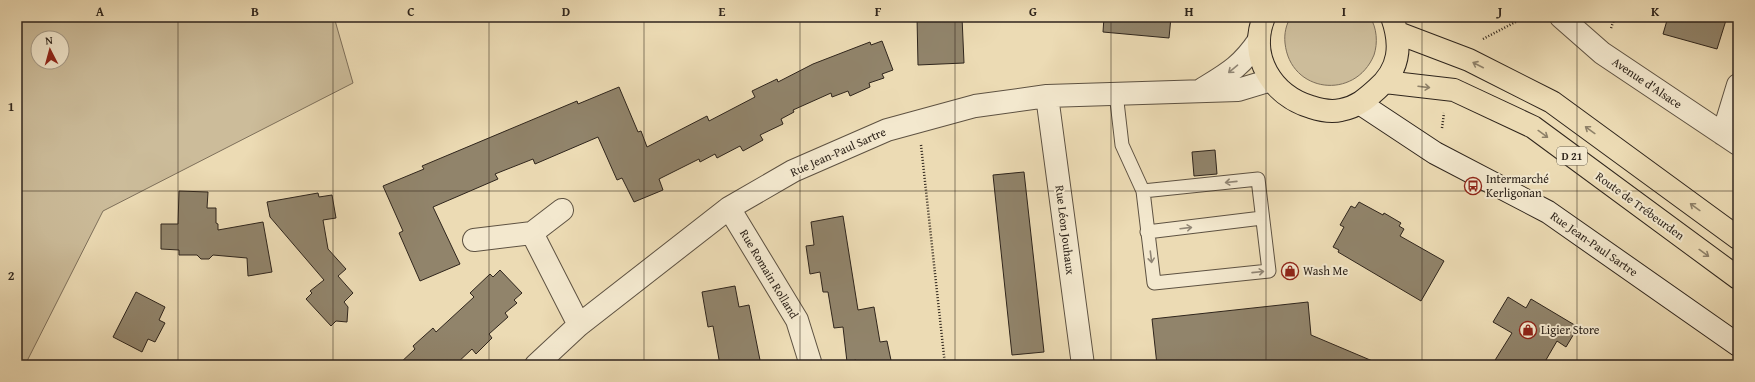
<svg xmlns="http://www.w3.org/2000/svg" width="1755" height="382" viewBox="0 0 1755 382" font-family="'Gentium Book Plus',serif">
  <style>
    .green { fill: #ccbc9a; stroke: #7e705b; fill-rule: evenodd }
    .building { fill: #91846b; stroke: #2f251c }
    .lines { fill: none; stroke-linecap: round; stroke-linejoin: round }
    .service-casing { stroke: #5e5242; stroke-width: 15 }
    .minor-casing { stroke: #5e5242; stroke-width: 24 }
    .secondary-casing { stroke: #2f251c; stroke-width: 24 }
    .primary-casing { stroke: #2f251c; stroke-width: 24 }
    .path { stroke: #2f251c; stroke-width: 2.5; stroke-dasharray: 1 2; stroke-linecap: butt }
    .service { stroke: #f3e8ce; stroke-width: 13 }
    .minor { stroke: #f3e8ce; stroke-width: 22 }
    .secondary { stroke: #f3e8ce; stroke-width: 22 }
    .primary { stroke: #ecdbb4; stroke-width: 22 }
    .oneway { stroke: #8e8068 }
    .oneway2 { stroke: #918675 }
    .grid { fill: none; stroke: #2f251c; stroke-width: 1; stroke-opacity: 0.55 }
    .labels { text-anchor: middle; stroke-width: 4; stroke-linejoin: round; paint-order: stroke }
    .shield { fill: #f3e8ce; stroke: #6a6051; stroke-width: 1 }
    .shield-label { font-size: 11px; font-weight: bold; fill: #2f251c }
    .street-label { font-size: 12px; fill: #2f251c; stroke: #f3e8ce }
    .poi-label { font-size: 12px; fill: #2f251c; stroke: #f3e8ce; text-anchor: start }
    .neatline { fill: none; stroke: #2f251c; stroke-width: 1.5 }
    .grid-label { font-size: 13px; text-anchor: middle; font-weight: bold; fill: #2f251c }
  </style>
  <rect width="100%" height="100%" fill="#ecdbb4"/>
  <filter id="stains"><feTurbulence type="fractalNoise" baseFrequency=".005" numOctaves="4"/><feColorMatrix values="0 0 0 0 .2 0 0 0 0 .09 0 0 0 0 .02 0 0 0 .5 -.17"/></filter>
  <radialGradient id="worn" r=".72"><stop offset=".6" stop-color="#630" stop-opacity="0"/><stop offset="1" stop-color="#630" stop-opacity=".3"/></radialGradient>
  <path class="green" d="M17 17H334L353 83 103 211 25 365H17ZM38 38H62V62H38Z
    M1291 17H1370C1377 28 1378 43 1374 55 1355 101 1290 93 1285 43 1284 34 1286 24 1291 17Z"/>
  <path class="building" d="M917 17H962L964 63 918 65Z
    M1104 17H1171L1169 38 1103 32Z
    M1668 17H1727L1717 49 1663 34Z
    M882 41 893 70 882 74 884 78 869 83 870 87 850 96 848 91 832 97 831 93 793 110 794 112 781 119 783 124 760 135 763 140 743 151 740 146 717 158 715 154 700 162 699 159 659 179 663 190 634 202 622 178 617 180 598 137 535 164 533 159 495 174 498 179 433 207 460 264 420 281 399 233 403 231 383 186 424 169 422 166 577 101 578 104 619 87 638 132 641 131 647 147 707 116 709 121 755 97 752 91 777 79 778 82 813 64 844 52 870 42 871 45Z
    M1215 150 1217 174 1194 176 1192 152Z
    M1024 172 1044 352 1012 355 993 175Z
    M179 191 208 192 207 208H216V223L218 224V230L263 222 272 272 248 276 247 258 213 255 209 259H201L197 255H179V250L161 249V224H178Z
    M318 193 319 197 332 195 336 218 323 220 328 249 346 269 338 276 353 293 344 302 348 307 347 322 336 321 331 326 306 299 312 293 310 291 324 280 270 217 267 202Z
    M1359 202 1383 215 1384 213 1401 223 1399 226 1404 229 1400 236 1444 261 1421 301 1338 252 1339 250 1333 247 1344 227 1340 225 1351 206 1355 208Z
    M843 216 858 310 874 307 880 342 887 341 892 365H857L856 360 847 362 843 327 834 328 828 292H823L820 272 810 274 806 246 814 245 811 222Z
    M500 270 522 293 514 300 517 303 505 313 508 317 489 334 492 338 476 354 472 349 455 365H398L415 349 413 346 433 328 436 332 474 297 470 293 490 274 493 277Z
    M735 286 739 307 749 305 761 365H720L713 326 708 327 702 292Z
    M136 292 165 307 159 320 165 323 155 342 148 339 142 352 113 337Z
    M1508 297 1526 308 1531 299 1578 327 1566 347 1557 341 1543 365H1492L1512 333 1493 322Z
    M1308 302 1311 335 1382 365H1157L1152 319Z"/>
  <g class="lines">
    <g class="service-casing">
      <path id="service" d="M1116 93 1122 145 1143 191 1154 283 1269 271 1258 179 1143 191
        M1147 232 1262 218"/>
    </g>
    <g class="minor-casing">
      <path id="minor" d="M1561 17 1602 53 1738 144
        M1201 90C1227 74 1241 67 1259 40
        M1047 96 1083 365
        M1723 134 1738 85
        M729 208 797 320 811 365
        M562 210 532 233 579 325
        M474 240 532 233
        M536 365 579 325 729 208 793 171 887 130 975 106 1047 96 1238 90 1271 80"/>
    </g>
    <g class="secondary-casing">
      <path id="secondary" d="M1361 104 1435 153 1548 212 1738 345"/>
    </g>
    <g class="primary-casing">
      <path id="primary" d="M1264 17C1248 57 1272 95 1311 107 1320 110 1332 112 1341 110 1357 107 1366 99 1377 89 1400 69 1402 45 1392 17
        M1398 33 1469 60 1552 102 1738 238
        M1385 82 1454 90 1533 127 1738 278"/>
    </g>
    <path class="path" d="M1611 28 1615 17
      M1483 39 1525 17
      M1442 128 1444 113
      M921 145 945 365"/>
    <use href="#service" class="service"/>
    <use href="#minor" class="minor"/>
    <use href="#secondary" class="secondary"/>
    <use href="#primary" class="primary"/>
  </g>
  <defs><path id="oneway-shaft" d="M-6 0H5M1.5-3L5.5 0L1.5 3" fill="none" stroke-width="1.6" stroke-linecap="round" stroke-linejoin="round"/></defs>
  <g class="oneway">
    <use href="#oneway-shaft" transform="translate(1478 65) rotate(-153)"/>
    <use href="#oneway-shaft" transform="translate(1424 87) rotate(7)"/>
    <use href="#oneway-shaft" transform="translate(1590 130) rotate(-144)"/>
    <use href="#oneway-shaft" transform="translate(1543 134) rotate(36)"/>
    <use href="#oneway-shaft" transform="translate(1695 207) rotate(-144)"/>
    <use href="#oneway-shaft" transform="translate(1704 253) rotate(36)"/>
  </g>
  <g class="oneway2">
    <use href="#oneway-shaft" transform="translate(1233 69) rotate(140)"/>
    <use href="#oneway-shaft" transform="translate(1231 182) rotate(174)"/>
    <use href="#oneway-shaft" transform="translate(1186 228) rotate(-7)"/>
    <use href="#oneway-shaft" transform="translate(1151 257) rotate(83)"/>
    <use href="#oneway-shaft" transform="translate(1258 272) rotate(-6)"/>
  </g>
  <path class="grid" d="M178 17V365M333 17V365M489 17V365M644 17V365M800 17V365M955 17V365M1111 17V365M1266 17V365M1422 17V365M1577 17V365M17 191H1738"/>
  <defs>
    <g id="bus-ring" transform="scale(0.9)"><circle r="9.5" fill="#f3e8ce" stroke="#8f2418" stroke-width="1.5"/><path d="M-5-6H5V4H4V6H2V4H-2V6H-4V4H-5ZM-3.5-4V0h7V-4ZM-3.5 1.2v1.5H-2V1.2ZM2 1.2v1.5H3.5V1.2Z" fill="#8f2418"/></g>
    <g id="shop-ring" transform="scale(0.9)"><circle r="9.5" fill="#f3e8ce" stroke="#8f2418" stroke-width="1.5"/><path d="M-5-2.5h2.3a2.7 3.5 0 0 1 5.4 0H5L5.5 6h-11ZM-1.5-2.5h3a1.5 2.3 0 0 0-3 0Z" fill="#8f2418"/></g>
  </defs>
  <g fill-rule="evenodd">
    <use href="#bus-ring" x="1473" y="186"/>
    <use href="#shop-ring" x="1290" y="271"/>
    <use href="#shop-ring" x="1528" y="330"/>
  </g>
  <g class="labels">
    <rect class="shield" x="1557" y="147" width="30" height="18" rx="3"/>
    <g class="shield-label">
      <text x="1572" y="160">D 21</text>
    </g>
    <g class="street-label">
      <text transform="translate(1647 83) rotate(34)" y="4">Avenue d'Alsace</text>
      <text transform="translate(838 152) rotate(-24)" y="4">Rue Jean-Paul Sartre</text>
      <text transform="translate(1640 206) rotate(36)" y="4">Route de Trébeurden</text>
      <text transform="translate(1065 230) rotate(83)" y="4">Rue Léon Jouhaux</text>
      <text transform="translate(1594 244) rotate(35)" y="4">Rue Jean-Paul Sartre</text>
      <text transform="translate(769 274) rotate(59)" y="4">Rue Romain Rolland</text>
    </g>
    <g class="poi-label">
      <text x="1486" y="183">Intermarché<tspan x="1486" dy="14">Kerligonan</tspan></text>
      <text x="1303" y="275">Wash Me</text>
      <text x="1541" y="334">Ligier Store</text>
    </g>
  </g>
  <rect width="1755" height="382" fill="none" stroke="#ecdbb4" stroke-width="44"/>
  <g transform="translate(50 50) rotate(354)"><circle r="19" fill="#f3e8ce" stroke="#a59a87"/>
  <path d="M0-3L7 15L0 10L-7 15Z" fill="#8f2418"/>
  <text y="-6" font-size="11" font-weight="bold" text-anchor="middle" fill="#2f251c">N</text>
  </g>
  <rect x="22" y="22" width="1711" height="338" class="neatline"/>
  <g class="grid-label">
    <text x="100" y="16">A</text>
    <text x="255" y="16">B</text>
    <text x="411" y="16">C</text>
    <text x="566" y="16">D</text>
    <text x="722" y="16">E</text>
    <text x="878" y="16">F</text>
    <text x="1033" y="16">G</text>
    <text x="1189" y="16">H</text>
    <text x="1344" y="16">I</text>
    <text x="1500" y="16">J</text>
    <text x="1655" y="16">K</text>
    <text x="11" y="111">1</text>
    <text x="11" y="280">2</text>
  </g>
  <rect width="100%" height="100%" filter="url(#stains)"/>
  <rect width="100%" height="100%" fill="url(#worn)"/>
</svg>
